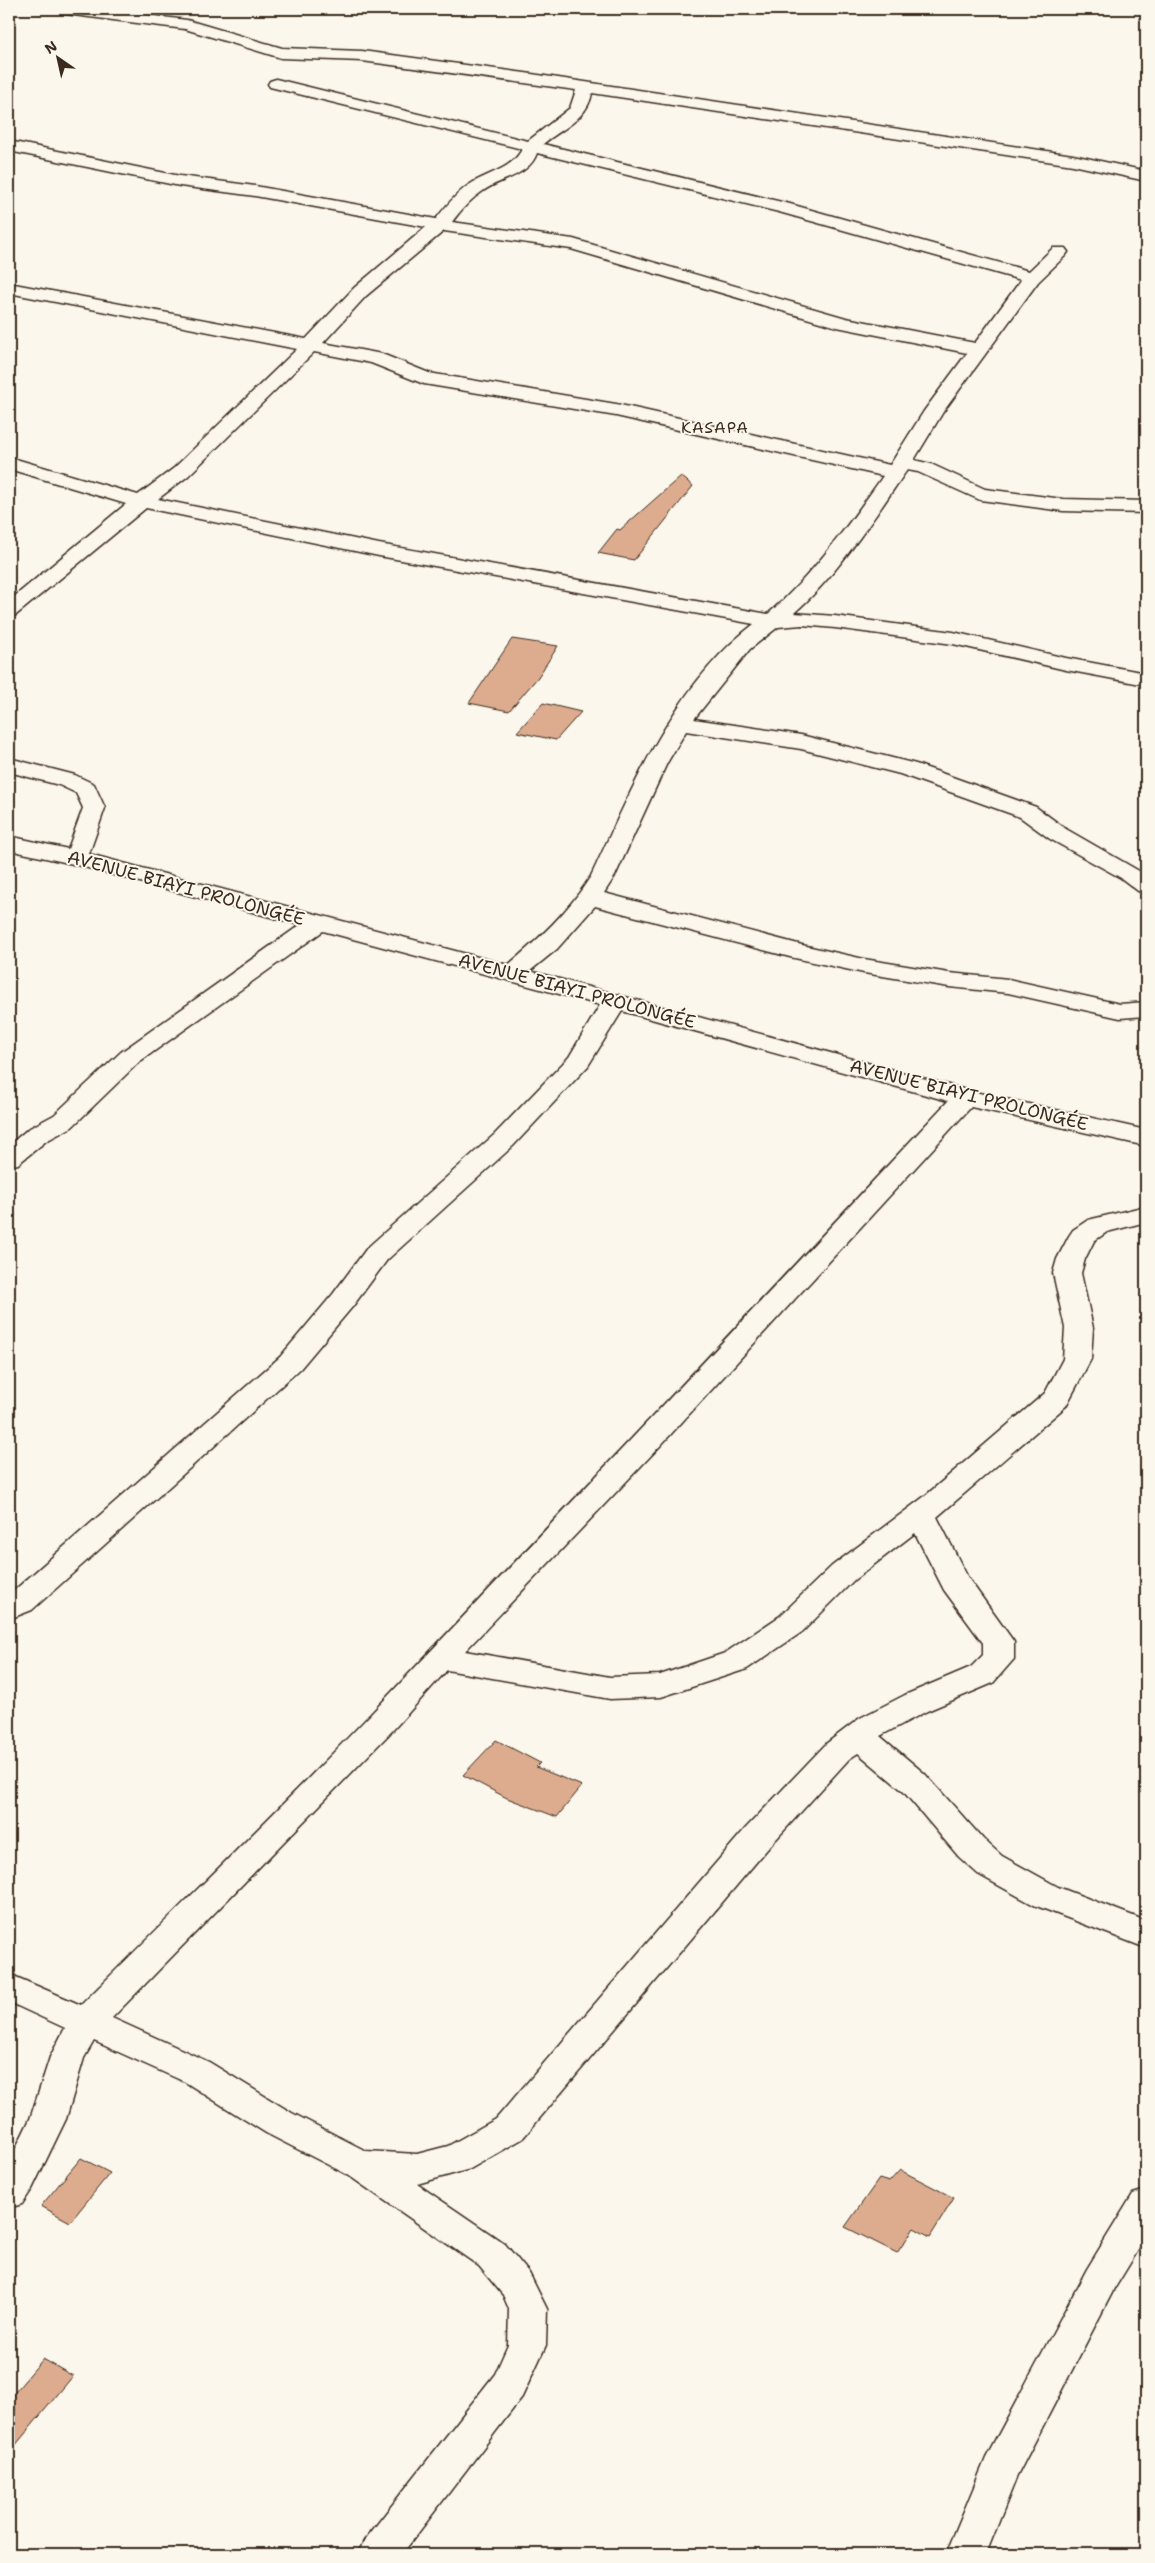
<svg xmlns="http://www.w3.org/2000/svg" width="1155" height="2563" viewBox="0 0 1155 2563" font-family="'Shantell Sans',sans-serif">
  <style>
    .building { fill: #ddac8f; stroke: #3b2a1e }
    .lines { fill: none; stroke-linecap: round; stroke-linejoin: round }
    .minor-casing { stroke: #3b2a1e; stroke-width: 3 }
    .minor { fill: #fbf7ec; fill-rule: evenodd }
    .labels { text-anchor: middle; stroke-width: 4; stroke-linejoin: round; paint-order: stroke }
    .far-quarter-label { font-size: 16px; letter-spacing: 1px; fill: #3b2a1e; stroke: #fbf7ec }
    .street-label { font-size: 18px; fill: #3b2a1e; stroke: #fbf7ec }
  </style>
  <rect width="100%" height="100%" fill="#fbf7ec"/>
  <filter id="ink" filterUnits="userSpaceOnUse"><feTurbulence type="fractalNoise" baseFrequency=".02" numOctaves="2"/><feDisplacementMap in="SourceGraphic" scale="10" xChannelSelector="R" yChannelSelector="G"/><feConvolveMatrix kernelMatrix="1 2 1 2 8 2 1 2 1" color-interpolation-filters="sRGB"/></filter>
  <g filter="url(#ink)">
    <path class="building" d="M681 476 693 486 634 560 598 553 617 529 620 530Z
      M512 639 558 646 538 677 509 711 469 703Z
      M543 703 581 712 556 740 517 732Z
      M496 1740 540 1763 536 1767 582 1786 557 1817 507 1798 463 1775Z
      M81 2158 110 2173 70 2222 41 2206Z
      M900 2170 954 2198 930 2237 914 2228 897 2253 845 2227 879 2179 889 2182Z
      M43 2359 73 2376 9 2453V2399Z"/>
    <g class="lines">
      <g class="minor-casing">
        <path id="minor" d="M57 9H98L187 20 282 48 362 51 525 73 1073 155 1146 171V181L1073 165 592 93C588 119 561 129 543 144L790 204 1029 271 1053 248H1065L1068 252 1065 256 1038 282 943 412 914 460 931 464 985 489 1063 499 1146 501V513L1063 511 980 500 918 472 907 470C875 516 836 577 794 613L835 616 953 632 1066 658 1146 673V685L1066 670 953 644 835 628 802 625 778 627 750 649 694 719 801 735 916 764 1036 807 1066 829 1146 875V893L1138 891 1121 878 1050 839 1020 817 900 774 801 749 686 731 667 763 615 876 604 893 802 945 864 959 949 973 1008 979 1120 1004 1146 1002V1016L1120 1018 1008 993 949 987 864 973 790 957 595 906 557 949 530 971 970 1091 1146 1130V1146L971 1107 660 1446 465 1651 610 1677 660 1675 725 1653 780 1616 832 1566 925 1496 1045 1393 1063 1359 1065 1328 1053 1273 1057 1259 1069 1236 1073 1230 1088 1220 1146 1206V1222L1107 1232 1094 1241 1085 1259 1081 1273 1093 1328 1091 1359 1066 1406 937 1517 968 1578 1014 1642V1659L993 1683 927 1711 880 1736 925 1774 983 1839 1002 1856 1058 1887 1146 1921V1948L1034 1905 978 1874 959 1857 903 1791 858 1753 849 1759 769 1847 522 2139 470 2169 417 2184 505 2244 529 2273 547 2309 546 2345 522 2397 402 2554H358L364 2541 495 2374 508 2345 509 2309 503 2295 479 2266 348 2175 266 2133 185 2082 94 2041 84 2058 66 2119 32 2189 22 2204 9 2208V2162L30 2119 50 2057 65 2028 9 2002V1974L81 2005C178 1908 276 1813 370 1715 564 1511 756 1307 948 1101L622 1011 588 1066 513 1146 387 1260 353 1306 300 1369 32 1610 9 1619V1595L280 1357 333 1294 367 1248 495 1134 569 1057 600 1005 323 931 139 1062 72 1127 46 1141 18 1164 9 1166V1145L28 1129 54 1115 121 1052 300 925 73 864 9 850V836L68 849 83 808 76 793 59 785 9 772V758L75 775 94 784 105 808 89 854 508 965C539 939 569 911 591 876 633 787 674 685 754 624L379 556 146 508 16 615 9 617V601L126 504 9 469V457L138 495 174 468 297 349 9 293V283L306 339 354 288 426 227 255 196 180 186 9 151V141L180 176 255 186 436 219C446 206 458 191 472 183 490 172 512 169 522 149L270 87 268 84 270 81 276 79 528 141 570 108 576 90 362 61 281 58 185 29 65 14ZM537 153 779 212 1021 280 975 343 846 318 573 239 452 222C460 211 472 198 483 191 501 178 529 176 537 153ZM444 231 571 249 837 327 967 353 924 411 890 465 616 404 429 373 382 354 323 343 366 296ZM314 352 371 363 424 384 616 416 883 476C849 524 813 575 768 614L379 544 158 499 188 476ZM915 1533 944 1590 983 1643V1655L971 1667 905 1695 860 1718 827 1743 745 1829 496 2119 448 2146 417 2154 366 2151 292 2113 209 2062 112 2018 392 1731 447 1670 610 1699 661 1697 747 1669 802 1632 854 1580Z
          M1146 2190V2237L1113 2291 1017 2476 986 2554H946L986 2458 1087 2269 1133 2194Z"/>
      </g>
      <use href="#minor" class="minor"/>
    </g>
  </g>
  <g class="labels">
    <g class="far-quarter-label">
      <text x="715" y="433">KASAPA</text>
    </g>
    <g class="street-label">
      <text transform="translate(186 888) rotate(15)" y="6">AVENUE BIAYI PROLONGÉE</text>
      <text transform="translate(577 991) rotate(15)" y="6">AVENUE BIAYI PROLONGÉE</text>
      <text transform="translate(969 1095) rotate(14)" y="6">AVENUE BIAYI PROLONGÉE</text>
    </g>
  </g>
  <rect width="1155" height="2563" fill="none" stroke="#fbf7ec" stroke-width="30"/>
  <rect x="15" y="15" width="1125" height="2533" fill="none" stroke="#3b2a1e" stroke-width="2" filter="url(#ink)"/>
  <g transform="translate(58 58) rotate(326)" stroke="#fbf7ec" stroke-width="4" paint-order="stroke">
  <path d="M0-4L9 19L0 12L-9 19Z" fill="#3b2a1e"/>
  <text y="-8" font-size="14" font-weight="bold" text-anchor="middle" fill="#3b2a1e">N</text>
  </g>
</svg>
